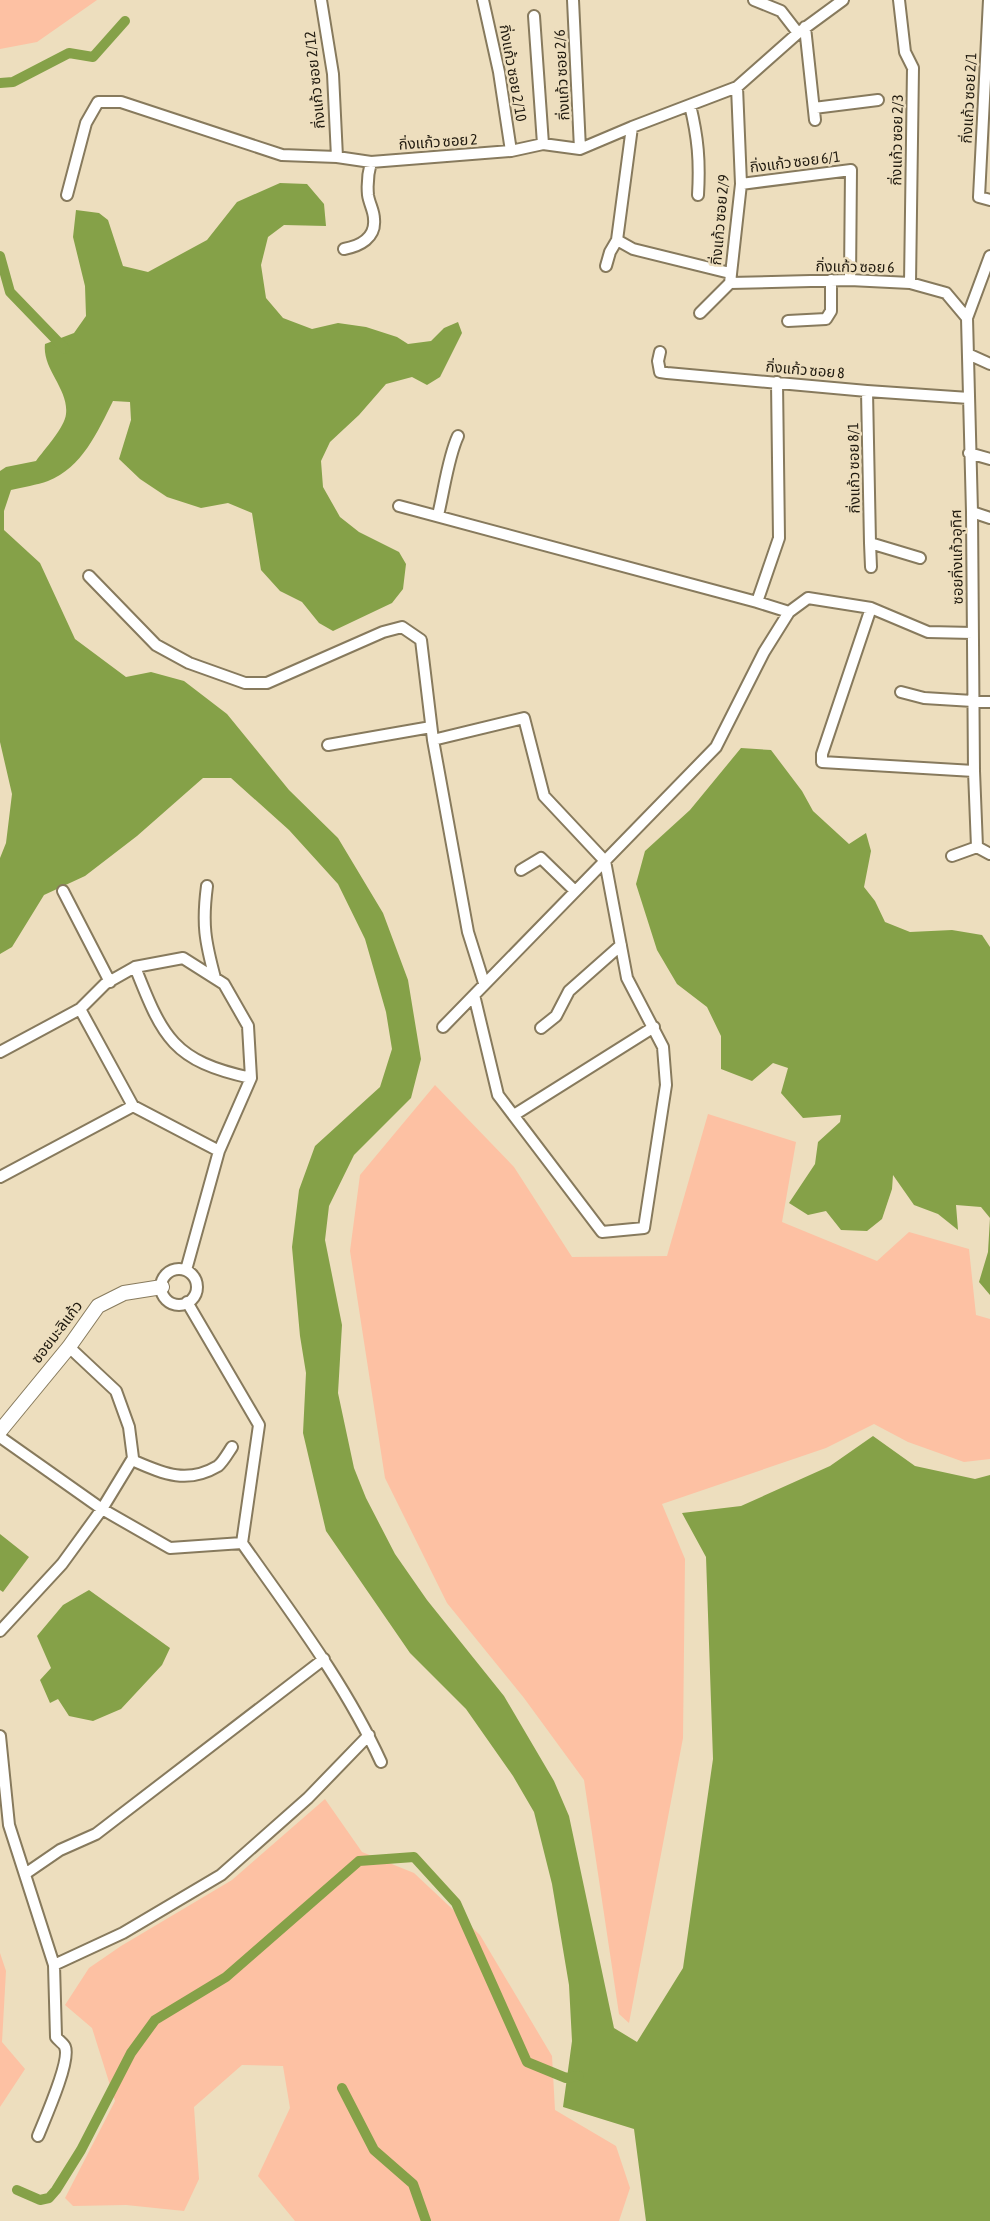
<svg xmlns="http://www.w3.org/2000/svg" width="990" height="2221" viewBox="0 0 990 2221" font-family="'Asap Condensed','Noto Sans Thai',sans-serif">
  <style>
    .green { fill: #fdc1a3 }
    .water { fill: #85a148 }
    .lines { fill: none; stroke-linecap: round; stroke-linejoin: round }
    .canal { stroke: #85a148; stroke-width: 10 }
    .street-casing { stroke: #877a5d; stroke-width: 14 }
    .secondary-casing { stroke: #877a5d; stroke-width: 16 }
    .street { stroke: #fff; stroke-width: 10 }
    .secondary { stroke: #fff; stroke-width: 14 }
    .labels { text-anchor: middle; stroke-width: 5; stroke-linejoin: round; paint-order: stroke }
    .street-label { font-size: 15px; fill: #201a0f; stroke: #eddebe }
  </style>
  <rect width="100%" height="100%" fill="#eddebe"/>
  <path class="green" d="M0 0H97L37 42 0 49Z
    M435 1085 514 1167 572 1257 667 1256 708 1114 796 1142 782 1222 877 1261 909 1232 969 1249 976 1315 990 1319V1459L964 1462 908 1442 874 1424 826 1448 662 1504 685 1559 683 1738 629 2023 619 2014 584 1780 524 1698 447 1603 385 1478 350 1251 360 1175Z
    M325 1799 362 1852 414 1873 480 1935 552 2056 555 2110 616 2146 630 2188 619 2221H295L258 2176 290 2108 283 2066 242 2065 194 2107 199 2179 184 2211 126 2205 73 2206 65 2198 115 2101 92 2028 65 2005 89 1968 121 1946 232 1880Z
    M0 1953 6 1971 2 2042 25 2069 0 2107Z"/>
  <path class="water" d="M280 183 307 184 324 204 326 226 284 225 268 237 261 265 266 298 283 318 312 329 338 323 366 327 397 337 408 344 431 341 444 328 458 322 462 333 440 377 427 385 412 377 386 384 359 415 330 442 321 461 323 487 340 517 359 532 399 552 406 564 403 589 392 603 333 631 319 623 302 602 280 591 261 570 252 513 228 503 201 508 167 497 140 479 119 459 131 420 130 402 113 401C98 431 82 468 48 481 37 485 23 487 11 490L4 511V530L40 563 75 639 126 677 151 672 184 681 227 714 289 790 338 838 383 913 408 980 421 1059 411 1098 354 1155 329 1206 325 1240 342 1325 338 1393 354 1468 366 1498 395 1554 427 1600 504 1696 554 1781 569 1816 614 2028 637 2042 683 1968 713 1759 706 1557 682 1513 741 1506 830 1466 873 1436 915 1466 975 1479 990 1475V2221H646L634 2129 563 2107 572 2041 569 1985 552 1884 534 1812 513 1776 466 1709 410 1653 326 1531 303 1433 306 1373 300 1336 292 1247 299 1190 315 1146 380 1087 392 1049 386 1012 365 939 338 884 289 830 231 778H203L137 836 85 876 44 895 12 947 0 954V858L6 843 12 794 0 742V471L6 467 36 461C44 450 65 427 66 414 69 389 42 369 45 344L74 333 86 316 85 286 73 237 76 210 99 213 108 220 123 266 148 272 207 240 237 202Z
    M741 748 771 750 802 791 813 811 849 844 866 833 871 851 864 887 875 901 885 922 910 932 952 930 982 935 990 947V1295L979 1282 988 1252 990 1218 981 1207 956 1205 958 1230 938 1214 914 1205 893 1175 892 1189 882 1219 867 1231 841 1230 826 1211 808 1215 789 1203 815 1164 818 1142 840 1122 841 1115 803 1118 781 1093 788 1068 773 1063 752 1081 721 1069V1036L707 1007 677 984 657 950 636 884 645 851 690 810Z
    M0 1534 29 1557 3 1592 0 1590Z
    M89 1590 170 1648 162 1665 121 1709 93 1721 69 1716 58 1699 50 1703 40 1680 51 1668 37 1636 63 1605Z"/>
  <g class="lines">
    <path class="canal" d="M0 83 13 82 69 53 93 57 125 21
      M0 256 10 292 65 349
      M342 2088 374 2150 413 2184 426 2221
      M17 2190 40 2200 49 2198 56 2190 81 2150 131 2053 155 2020 226 1977 359 1861 414 1857 456 1903 527 2062 566 2078 579 2076"/>
    <g class="street-casing">
      <path id="street" d="M321 0 333 74 337 157
        M483 0 499 72 511 151
        M573 0 580 149
        M754 0 781 11 798 33
        M899 0 905 52 913 68 910 283
        M989 0 979 197 990 200
        M534 16 543 144
        M805 27 815 120
        M690 105C698 138 700 161 698 195
        M814 108 878 100
        M741 184 851 170 850 280
        M67 195 86 123 98 102H121L282 155 337 157 371 162 511 151 543 144 580 149 632 127 737 87 798 33 843 0
        M617 240 633 249 730 273
        M344 249C360 246 376 238 374 219 374 211 369 203 368 195 367 184 368 173 371 162
        M990 256 967 318 972 512 974 771 977 847 990 854
        M606 266 610 252 617 240 632 127
        M730 283 850 280 910 283 946 293 967 318
        M730 283 741 184 737 87
        M700 313 730 283
        M788 321 826 319 831 311V280
        M660 352 658 361 660 372 667 373 867 391 969 398
        M968 354 990 364
        M867 391 870 543
        M969 453 990 459
        M399 506 757 602 789 612
        M972 512 990 518
        M438 515C444 491 448 457 458 436
        M871 567 870 543 920 558
        M89 576 156 645 189 663 245 683H267L383 632 402 627 421 640 433 740 468 932 484 983
        M757 602 779 538 777 382
        M871 608 822 754V762L974 771
        M901 692 924 698 973 701
        M973 702H990
        M433 740 524 718 544 796 605 861 627 978 663 1047 666 1085 644 1228 602 1232 498 1095 474 995
        M328 745 431 727
        M952 856 977 847
        M521 870 541 858 575 891
        M207 886C202 924 205 941 215 978
        M63 891 110 982
        M135 967C163 1038 173 1061 251 1078
        M80 1009 133 1106
        M443 1027 716 747 764 652 789 612 808 598 871 608 928 632 973 633
        M541 1028 556 1016 569 991 621 945
        M0 1052 80 1009 105 984 135 967 183 958 224 984 248 1026 251 1078 219 1151 186 1270
        M514 1115 654 1027
        M0 1177 133 1106 219 1151
        M161 1287a18 18 0 1 1 36 0a18 18 0 1 1-36 0Z
        M187 1302 259 1425 242 1543C291 1613 345 1683 381 1762
        M0 1437 102 1509 170 1548 242 1543
        M132 1460C162 1473 186 1485 218 1466 223 1462 228 1453 232 1447
        M0 1631 62 1564 102 1509 133 1458 129 1427 116 1391 69 1347
        M0 1736 9 1825 54 1965 56 2037C58 2040 64 2044 65 2047 71 2061 44 2121 38 2136
        M25 1874 60 1850 96 1834 324 1659
        M54 1965 123 1933 221 1875 308 1798 369 1735"/>
    </g>
    <g class="secondary-casing">
      <path id="secondary" d="M0 1431 69 1347 98 1306 124 1293 162 1287"/>
    </g>
    <use href="#street" class="street"/>
    <use href="#secondary" class="secondary"/>
  </g>
  <g class="labels">
    <g class="street-label">
      <text transform="translate(513 73) rotate(80)" y="5">กิ่งแก้ว ซอย 2/10</text>
      <text transform="translate(562 75) rotate(-93)" y="5">กิ่งแก้ว ซอย 2/6</text>
      <text transform="translate(315 80) rotate(-96)" y="5">กิ่งแก้ว ซอย 2/12</text>
      <text transform="translate(969 98) rotate(-87)" y="5">กิ่งแก้ว ซอย 2/1</text>
      <text transform="translate(897 140) rotate(-89)" y="5">กิ่งแก้ว ซอย 2/3</text>
      <text transform="translate(438 142) rotate(-4)" y="5">กิ่งแก้ว ซอย 2</text>
      <text transform="translate(795 162) rotate(-7)" y="5">กิ่งแก้ว ซอย 6/1</text>
      <text transform="translate(720 220) rotate(-85)" y="5">กิ่งแก้ว ซอย 2/9</text>
      <text transform="translate(855 267) rotate(1)" y="5">กิ่งแก้ว ซอย 6</text>
      <text transform="translate(805 370) rotate(5)" y="5">กิ่งแก้ว ซอย 8</text>
      <text transform="translate(854 468) rotate(-91)" y="5">กิ่งแก้ว ซอย 8/1</text>
      <text transform="translate(957 557) rotate(-91)" y="5">ซอยกิ่งแก้วอุทิศ</text>
      <text transform="translate(57 1332) rotate(-53)" y="5">ซอยมะลิแก้ว</text>
    </g>
  </g>
</svg>
